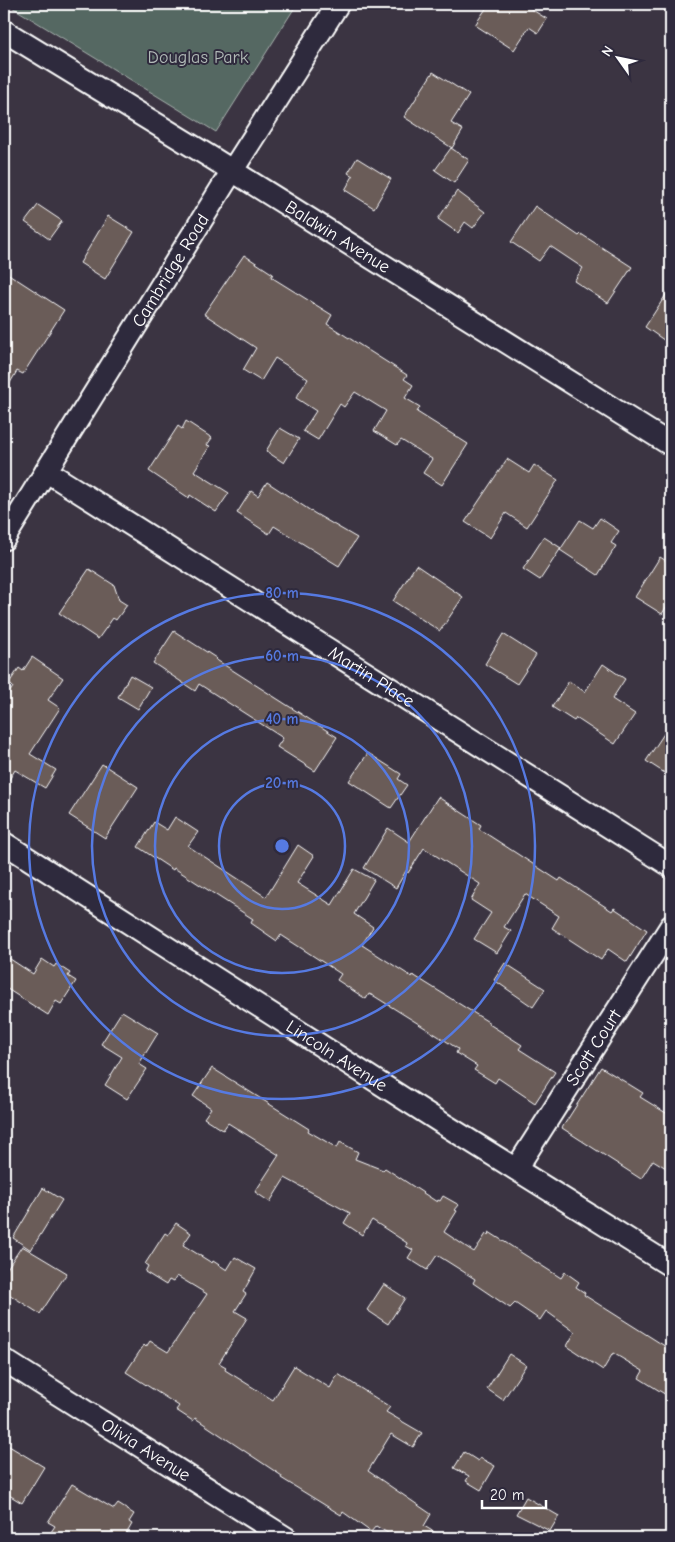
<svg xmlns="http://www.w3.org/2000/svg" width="675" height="1542" viewBox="0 0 675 1542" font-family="'Comic Neue',sans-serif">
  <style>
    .green { fill: #556862; stroke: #aab4b0 }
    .building { fill: #6a5b58; stroke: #fff }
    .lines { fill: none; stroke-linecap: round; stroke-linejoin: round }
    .minor-casing { stroke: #fff; stroke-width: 25 }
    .minor { stroke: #2f2a3d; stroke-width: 21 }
    .ring { fill: none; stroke: #567ae2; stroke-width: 2.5 }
    .labels { text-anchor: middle; stroke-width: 4; stroke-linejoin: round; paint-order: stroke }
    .park-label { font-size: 18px; fill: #b2bbb8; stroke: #2f2a3d }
    .street-label { font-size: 18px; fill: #fff; stroke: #2f2a3d }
    .centre { fill: #567ae2; stroke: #2f2a3d; stroke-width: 2.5 }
    .ring-label { font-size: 15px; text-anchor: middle; font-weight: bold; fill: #567ae2; stroke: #2f2a3d; stroke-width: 4; stroke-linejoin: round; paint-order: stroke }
  </style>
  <rect width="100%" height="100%" fill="#3b3442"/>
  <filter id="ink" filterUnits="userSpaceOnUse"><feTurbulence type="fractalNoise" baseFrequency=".02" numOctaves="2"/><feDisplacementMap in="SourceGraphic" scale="10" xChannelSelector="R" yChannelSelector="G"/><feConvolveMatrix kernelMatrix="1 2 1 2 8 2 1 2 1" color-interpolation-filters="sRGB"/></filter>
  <g filter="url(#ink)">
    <path class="green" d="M7 4H297L216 132Z"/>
    <path class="building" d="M489 4H523L547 19 538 33 529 27 514 50 475 25Z
      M433 72 469 95 451 123 463 130 452 148 404 117Z
      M451 148 469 160 454 183 435 170Z
      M357 158 391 179 374 208 345 190 353 176 348 173Z
      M457 191 485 212 473 228 465 222 458 233 438 219Z
      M38 205 62 221 49 239 25 222Z
      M535 206 579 236 581 234 632 267 608 303 574 281 583 268 550 246 539 261 511 242Z
      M108 216 134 232 105 279 80 263Z
      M244 255 273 274 271 277 332 315 327 324 407 375 404 379 413 385 405 398 420 407 417 412 468 444 442 485 423 473 432 459 401 440 397 445 374 431 386 411 355 392 344 407 340 404 318 440 303 431 316 411 296 398 308 379 275 358 261 381 243 370 256 348 204 314Z
      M4 271 64 310 23 374 17 371 4 393Z
      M671 287V345L645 327Z
      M186 421 212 438 207 445 210 446 194 471 229 493 216 512 190 495 189 498 149 471 178 426 182 429Z
      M280 428 299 439 284 463 266 451Z
      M507 459 529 473 534 465 558 480 527 527 506 513 490 538 465 522Z
      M267 482 314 513 357 538 339 566 274 526 269 534 237 513 251 491 258 496Z
      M600 518 619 531 611 543 616 546 598 575 560 550 580 520 593 528Z
      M544 537 561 548 540 580 523 569Z
      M660 557 671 564V599L662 614 635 597Z
      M416 565 463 597 440 631 393 601Z
      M89 569 114 585 119 600 127 605 116 620 113 618 98 639 59 613Z
      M174 631 216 658 215 659 337 737 315 771 277 747 283 738 199 684 195 691 153 663Z
      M503 634 536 655 517 684 485 664Z
      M32 657 63 678 48 700 60 708 30 754 56 770 45 788 15 770 4 788V701L13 687 9 683 19 668 23 671Z
      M603 664 625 679 612 699 635 714 615 744 576 718 574 721 552 707 569 681 585 692Z
      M130 675 151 687 138 709 118 697Z
      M671 723V777L646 761Z
      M368 753 401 774 398 779 407 785 391 808 349 781Z
      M102 764 138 787 105 838 69 815Z
      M438 797 481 825 479 829 559 881 561 878 612 911 614 908 647 930 627 962 608 949 601 960 552 928 559 916 525 894 504 927 511 931 497 953 474 939 491 913 471 900 480 884 424 848 408 873 406 871 396 888 364 868 388 828 409 842Z
      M175 817 198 832 188 846 266 897 298 845 314 856 297 883 332 905 354 869 374 880 354 914 373 927 362 945 412 977 413 975 490 1023 489 1024 522 1045 519 1049 555 1072 535 1103 498 1078 495 1083 474 1070 477 1066 456 1053 458 1049 446 1041 374 996 369 994 366 999 337 980 341 974 281 935 277 941 251 923 253 919 174 868 173 870 138 847 154 822 167 830Z
      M4 955 33 974 42 959 54 967 56 964 70 973 68 976 76 981 61 1004 56 1001 48 1015 4 987Z
      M505 963 545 989 533 1007 494 980Z
      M122 1011 158 1033 139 1064 147 1069 127 1099 105 1085 122 1057 101 1044Z
      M601 1067 643 1093 640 1097 671 1116V1171L653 1160 641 1179 562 1128Z
      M212 1068 309 1129 308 1131 337 1148 340 1142 358 1152 355 1159 383 1170 385 1168 437 1202 438 1200 440 1201 443 1196 459 1205 455 1210 457 1211 444 1232 474 1252 486 1234 488 1235 489 1232 561 1278 565 1272 579 1282 576 1287 585 1293 584 1295 671 1350V1398L639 1378 643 1371 613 1353 603 1370 567 1346 575 1332 546 1311 540 1320 515 1303 510 1308 473 1283 475 1279 437 1255 427 1270 408 1258 413 1250 406 1246 407 1243 372 1220 362 1235 344 1223 350 1213 285 1178 270 1202 255 1192 279 1155 228 1123 223 1130 204 1118 211 1108 193 1096Z
      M43 1188 62 1200 31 1250 13 1238Z
      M176 1223 191 1233 183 1245 212 1263 213 1261 227 1270 235 1257 256 1269 243 1292 246 1294 235 1311 247 1318 219 1363 226 1367 225 1370 273 1400 294 1366 330 1388 338 1374 390 1407 386 1412 422 1433 413 1447 391 1434 368 1471 431 1514 424 1526 444 1538H396L376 1526 371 1532 343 1512 341 1515 281 1478 282 1476 195 1418 193 1421 176 1410 179 1406 126 1372 144 1345 146 1347 150 1341 168 1352 207 1294 177 1276 173 1282 169 1280 166 1285 145 1272 148 1266 145 1264 165 1233 168 1235Z
      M22 1246 67 1273 40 1314 4 1291V1273Z
      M384 1284 405 1298 388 1324 367 1310Z
      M509 1354 526 1365 503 1400 487 1389Z
      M4 1443 44 1467 22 1503 4 1492Z
      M464 1452 478 1461 480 1458 495 1466 481 1490 466 1481 469 1476 454 1468Z
      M72 1484 114 1509 118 1504 134 1514 129 1522 132 1524 124 1538H47L55 1526 48 1522Z
      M526 1497 559 1516 550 1531 516 1514Z"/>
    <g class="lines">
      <g class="minor-casing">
        <g id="minor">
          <path id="s1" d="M4 31 212 158 671 445"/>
          <path id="s2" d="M46 471 671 866"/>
          <path id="s3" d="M4 539 232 171 338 4"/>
          <path id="s4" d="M4 843 445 1125 671 1266"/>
          <path id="s5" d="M516 1169 671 926"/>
          <path id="s6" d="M4 1360 286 1538"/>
        </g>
      </g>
      <use href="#minor" class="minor"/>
    </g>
  </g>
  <g class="ring">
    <circle cx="282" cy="846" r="63"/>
    <circle cx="282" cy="846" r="127"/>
    <circle cx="282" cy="846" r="190"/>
    <circle cx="282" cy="846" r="253"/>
  </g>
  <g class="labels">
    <g class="park-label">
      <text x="198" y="63">Douglas Park</text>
    </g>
    <g class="street-label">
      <text dy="6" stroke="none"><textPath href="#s1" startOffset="392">Baldwin Avenue</textPath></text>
      <text dy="6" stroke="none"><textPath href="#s3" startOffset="316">Cambridge Road</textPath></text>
      <text dy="6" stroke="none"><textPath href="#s2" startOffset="385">Martin Place</textPath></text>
      <text dy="6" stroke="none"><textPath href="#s5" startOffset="144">Scott Court</textPath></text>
      <text dy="6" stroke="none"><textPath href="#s4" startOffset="395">Lincoln Avenue</textPath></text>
      <text dy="6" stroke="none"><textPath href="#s6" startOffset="168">Olivia Avenue</textPath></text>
    </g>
  </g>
  <circle cx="282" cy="846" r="8" class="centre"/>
  <g class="ring-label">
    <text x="282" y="598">80 m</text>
    <text x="282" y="661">60 m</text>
    <text x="282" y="724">40 m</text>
    <text x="282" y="788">20 m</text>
  </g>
  <rect width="675" height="1542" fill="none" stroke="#2f2a3d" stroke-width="20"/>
  <rect x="10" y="10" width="655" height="1522" fill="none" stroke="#fff" stroke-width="2" filter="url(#ink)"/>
  <g transform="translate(618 58) rotate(303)" stroke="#2f2a3d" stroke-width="4" paint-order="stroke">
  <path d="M0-4L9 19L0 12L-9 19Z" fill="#ffffff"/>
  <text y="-8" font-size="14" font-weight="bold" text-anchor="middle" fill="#ffffff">N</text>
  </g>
  <path d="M482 1500v8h64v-8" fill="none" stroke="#ffffff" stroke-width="2.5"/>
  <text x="490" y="1500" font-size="15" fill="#ffffff" stroke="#2f2a3d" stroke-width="4" paint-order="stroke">20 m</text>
</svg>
